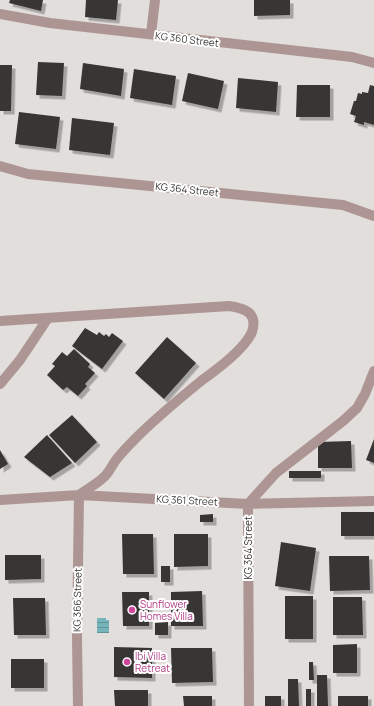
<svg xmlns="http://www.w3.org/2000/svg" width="374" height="706" viewBox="0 0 374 706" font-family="Manrope,sans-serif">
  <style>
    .water { fill: url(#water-rules) }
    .building { fill: #383534; filter: url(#shadow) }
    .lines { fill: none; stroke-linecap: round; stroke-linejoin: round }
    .minor { stroke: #ad9593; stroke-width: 10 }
    .hotel-dot { fill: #d1479c; stroke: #fff; stroke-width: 1.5 }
    .labels { text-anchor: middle; stroke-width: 4; stroke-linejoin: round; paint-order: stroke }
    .street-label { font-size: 10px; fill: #3a3937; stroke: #fff }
    .hotel-label { font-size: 10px; fill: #b23c85; stroke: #fff; text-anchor: start }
  </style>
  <defs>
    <pattern id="water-rules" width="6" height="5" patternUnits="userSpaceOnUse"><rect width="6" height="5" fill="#76b4bb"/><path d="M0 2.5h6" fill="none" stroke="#629399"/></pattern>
    <filter id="shadow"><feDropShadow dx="3.5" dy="3.5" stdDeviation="0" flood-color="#0004"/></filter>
  </defs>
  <rect width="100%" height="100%" fill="#e1dedb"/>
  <path class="water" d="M97 618H106V620H109V633H97Z"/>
  <path class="building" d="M10 0H43L41 11 9 3Z
    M86 0H118L116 20 85 17Z
    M254 0H290V15L254 16Z
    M38 62 64 63 62 96 36 95Z
    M83 63 124 69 121 96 80 89Z
    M0 65H12L11 111H0Z
    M134 69 176 76 172 105 130 98Z
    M188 73 224 81 218 109 182 101Z
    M238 78 278 82 276 112 236 108Z
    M297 85H330V117H296Z
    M370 85 374 86V125L364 122V125L354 122 356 116 350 114 354 101H356L358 93 362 94V92L368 93Z
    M19 112 60 117 56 149 15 144Z
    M72 118 114 123 110 155 69 150Z
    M85 328 97 335 99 332 104 336 106 334 109 337 112 333 123 341 102 369 72 346Z
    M167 337 196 363 164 399 135 373Z
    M74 349 90 364 88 367 95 373 85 384 87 386 78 396 67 387 63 390 47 375 55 366 52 364 62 352 67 356Z
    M72 415 97 442 75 463 49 435Z
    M47 435 72 463 50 477 24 457Z
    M374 439V463L366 460Z
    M351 441 352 468H318V442Z
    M0 450 8 464 0 469Z
    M289 471H321V478H289Z
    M341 512H374V536H341Z
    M213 514V522H200V515Z
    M122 534H153L154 574H123Z
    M174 534H208V566L174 567Z
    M281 542 316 548 310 591 275 586Z
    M5 555H41V579L5 580Z
    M329 556H369L370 590 330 591Z
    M161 566H170V582H161Z
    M202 591 203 626H171V592Z
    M122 592H149V626H123Z
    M285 596H313V639H285Z
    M333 597H362L363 635H333Z
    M13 598H45L46 635H14Z
    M168 622V635H155V623Z
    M357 644V673H333V645Z
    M114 647 152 648V678L114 677Z
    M171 648H212L213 682 172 683Z
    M11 659H44V688H11Z
    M309 662H313L314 680H309Z
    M317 675H327L328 706H317Z
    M288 679H298L299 706H288Z
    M306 689H311V706H306Z
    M114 690H148V706H115Z
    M183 696H212V706H184Z
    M265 696H281V706H265Z
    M338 696H368V706H338Z"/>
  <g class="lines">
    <path class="minor" d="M0 14 50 23 352 57 374 63
      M151 34 155 0
      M0 166 28 174 343 205 374 216
      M0 321 229 306C245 308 258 313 252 332 245 349 216 370 201 381 179 399 157 417 137 437 130 444 122 452 116 460 112 465 109 473 104 477 97 484 87 489 79 495L77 638 78 706
      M0 384 20 360 48 318
      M0 500 79 495 248 504 374 501
      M249 706 248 504 276 473 343 421 357 408 365 394 374 371"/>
  </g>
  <g class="hotel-dot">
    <circle cx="132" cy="610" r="4"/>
    <circle cx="127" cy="662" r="4"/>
  </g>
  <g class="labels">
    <g class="street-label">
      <text transform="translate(187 39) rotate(7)" y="4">KG 360 Street</text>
      <text transform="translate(187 189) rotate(6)" y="4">KG 364 Street</text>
      <text transform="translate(187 500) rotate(3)" y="4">KG 361 Street</text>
      <text transform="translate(248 548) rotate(-90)" y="4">KG 364 Street</text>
      <text transform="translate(77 600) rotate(-89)" y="4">KG 366 Street</text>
    </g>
    <g class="hotel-label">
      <text x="140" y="608">Sunflower<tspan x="140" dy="12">Homes Villa</tspan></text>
      <text x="135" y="660">Ibi Villa<tspan x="135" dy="12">Retreat</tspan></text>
    </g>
  </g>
</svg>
